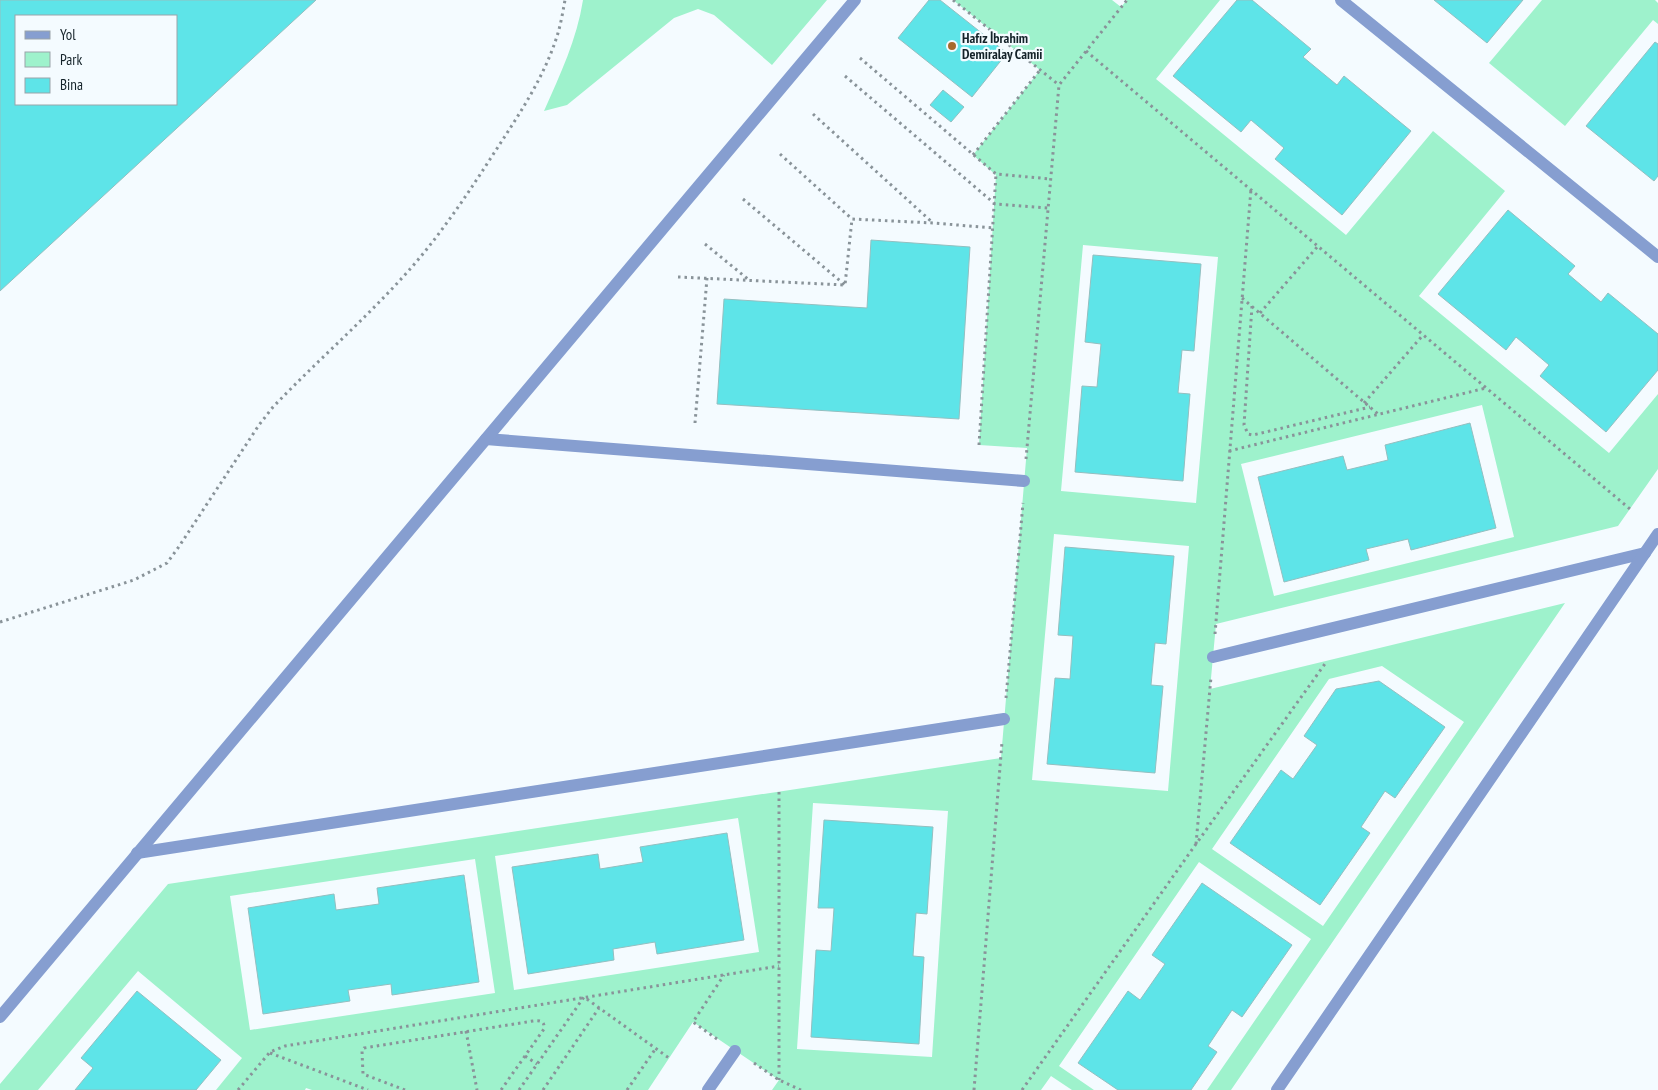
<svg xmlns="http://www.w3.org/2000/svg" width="1658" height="1090" viewBox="0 0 1658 1090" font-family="'PT Sans Narrow',sans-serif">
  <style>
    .green { fill: #9ef2cc; fill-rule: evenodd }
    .building { fill: #5ee4e8; stroke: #93bfc0; fill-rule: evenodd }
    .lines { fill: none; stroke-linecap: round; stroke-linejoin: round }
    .path { stroke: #899399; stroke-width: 3; stroke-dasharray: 2.5 4; stroke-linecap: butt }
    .lane { stroke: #869ed0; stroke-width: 12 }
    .street { stroke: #869ed0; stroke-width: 12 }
    .poi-dot { fill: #a76a2d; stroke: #f4fbff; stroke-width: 2 }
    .labels { text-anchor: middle; stroke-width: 4.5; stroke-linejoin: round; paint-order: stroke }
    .poi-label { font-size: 14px; font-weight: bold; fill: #142229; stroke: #f4fbff; text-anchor: start }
  </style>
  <rect width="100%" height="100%" fill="#f4fbff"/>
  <path class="green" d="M583 0H827L772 65 714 15 698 9 674 18 567 105 544 111C560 75 577 39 583 0Z
    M953 0H1112L1121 7 1127 0H1220L1156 79 1346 235 1433 131 1505 191 1419 296 1609 453 1658 394V469L1618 526 1216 624 1210 689 1565 603 1231 1090H1207L1311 939 1199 862 1059 1066 1094 1090H1072L1051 1076 1041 1090H772L779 1080 693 1022 648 1090H312L306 1088 305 1090H216L242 1058 138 971 38 1090H0V1084L168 884 1001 758 1027 448 979 445 996 175 973 155 1040 70ZM1083 245 1218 257 1196 503 1061 491ZM1482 405 1514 537 1274 596 1241 464ZM1054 534 1189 546 1168 791 1032 780ZM1382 666 1464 722 1323 926 1212 849 1329 679ZM813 803 948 811 932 1057 797 1049ZM738 818 759 952 514 990 495 856ZM475 859 495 993 250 1030 230 896Z
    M1542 0H1655L1658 3V24L1653 20 1565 126 1489 63Z"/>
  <path class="building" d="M0 0H316L0 291ZM16 16H176V104H16Z
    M929 0H940L1007 53 972 97 898 38Z
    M1237 0H1252L1311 49 1303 57 1337 85 1344 76 1411 131 1342 215 1275 159 1284 148 1251 120 1241 132 1173 76Z
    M1434 0H1523L1487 43Z
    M1655 42 1658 44V176L1654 181 1586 126Z
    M943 90 964 107 951 122 930 105Z
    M1508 210 1575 266 1568 274 1601 302 1608 293 1658 334V370L1606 432 1540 376 1549 365 1516 337 1506 350 1438 294Z
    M871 240 970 247 959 419 717 404 724 299 867 308Z
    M1093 255 1201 264 1194 351 1182 350 1178 393 1190 394 1183 481 1075 472 1082 386 1097 387 1101 344 1085 342Z
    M1470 423 1496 528 1411 550 1408 539 1366 549 1369 560 1284 582 1258 477 1343 456 1347 470 1388 460 1385 445Z
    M1065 547 1174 556 1166 644 1155 643 1151 685 1163 686 1155 773 1047 764 1055 678 1070 679 1073 636 1058 635Z
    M1379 681 1445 727 1395 798 1385 791 1361 827 1370 833 1320 905 1230 843 1281 770 1293 779 1317 745 1304 736 1336 689Z
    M824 820 933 827 927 914 916 913 913 956 924 957 919 1044 811 1037 816 950 831 951 834 908H818Z
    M727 833 744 940 657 954 655 942 613 949 614 960 528 974 512 867 598 854 600 869 643 862 640 847Z
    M464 875 479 982 392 995 391 984 348 990 350 1001 263 1014 248 908 334 894 336 910 379 904 377 888Z
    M1202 883 1292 945 1242 1017 1232 1010 1208 1046 1217 1052 1191 1090H1118L1078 1063 1128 991 1140 1000 1165 964 1152 955Z
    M137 991 221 1060 196 1090H75L93 1068 81 1058Z"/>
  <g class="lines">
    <path class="path" d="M953 0 1059 85
      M1086 51 1630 509
      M860 58 996 174 1051 179
      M845 76 995 204 1048 208
      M813 114 933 223
      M780 154 852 219
      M973 155 1040 70
      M743 199 845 285
      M705 244 749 280
      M678 277 845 285 852 219 933 223 994 228
      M1242 298 1378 414
      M1252 306 1244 425 1248 434 1253 435 1370 407
      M1260 313 1318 246
      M1364 403 1423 335
      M695 423 707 278
      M979 445 996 174
      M1229 451 1486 388
      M1026 459 1059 85 1127 0
      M0 622 134 580 167 563 178 548 259 425 273 407C315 363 361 323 402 278 438 239 467 195 496 150 520 113 545 76 558 33 561 23 563 11 565 0
      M1215 634 1251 189
      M1006 698 1023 503
      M779 792V1080
      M1196 844 1211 677
      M466 1031 477 1090
      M717 1039 693 1022 724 975
      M270 1053 368 1090
      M525 1056 537 1064
      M754 1063 779 1080 801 1090
      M238 1090 270 1052 285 1046 779 966
      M405 1090 363 1074 362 1051 364 1048 533 1021C540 1020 545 1021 544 1029L501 1090
      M519 1090 584 997 669 1058
      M543 1090 599 1008
      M627 1090 656 1048
      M974 1090 1002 742
      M1022 1090 1196 844 1327 661"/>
    <path class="lane" d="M1341 0 1658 257
      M486 439 1024 481
      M1213 657 1645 553
      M137 853 1004 719
      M708 1090 735 1051"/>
    <path class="street" d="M0 1017 855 0
      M1277 1090 1658 534"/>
  </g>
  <circle class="poi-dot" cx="952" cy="46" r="5"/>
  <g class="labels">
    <g class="poi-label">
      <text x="962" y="43">Hafız İbrahim<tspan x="962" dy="16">Demiralay Camii</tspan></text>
    </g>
  </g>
  <rect x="15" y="15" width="162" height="90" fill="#f4fbff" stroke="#9aa4a9"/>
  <rect x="25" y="31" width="25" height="8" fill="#869ed0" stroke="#9aa4a9"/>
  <text x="60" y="40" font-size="15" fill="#142229">Yol</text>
  <rect x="25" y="52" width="25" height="15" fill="#9ef2cc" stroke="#9aa4a9"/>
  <text x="60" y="65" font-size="15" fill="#142229">Park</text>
  <rect x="25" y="78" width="25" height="15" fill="#5ee4e8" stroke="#9aa4a9"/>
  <text x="60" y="90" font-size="15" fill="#142229">Bina</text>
</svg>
